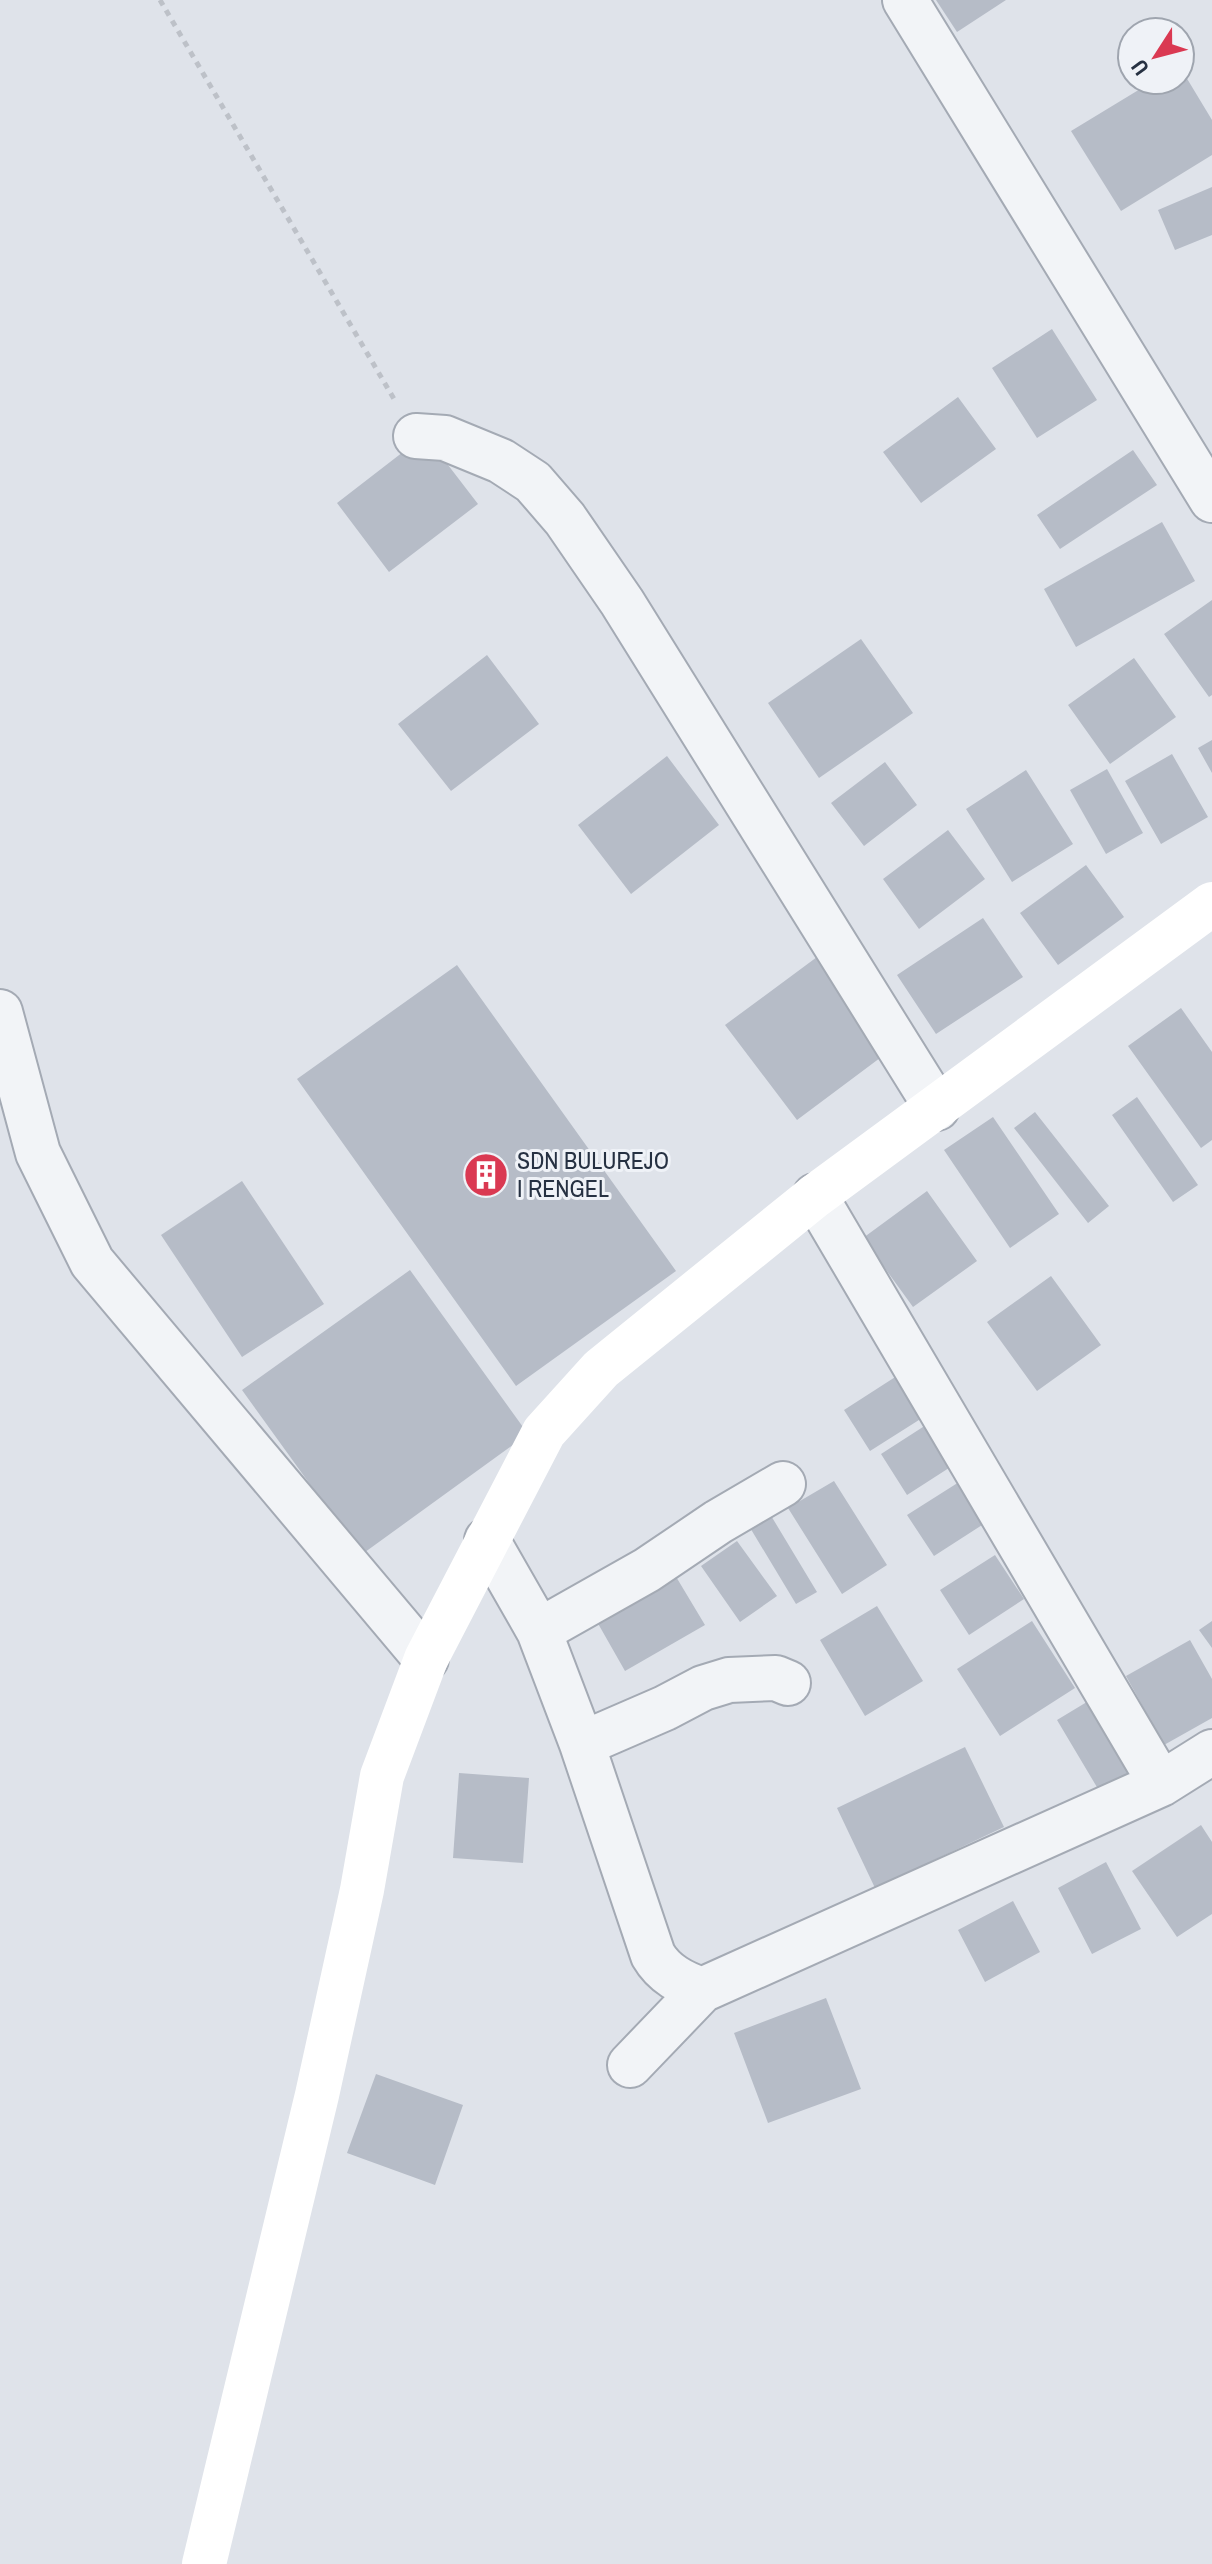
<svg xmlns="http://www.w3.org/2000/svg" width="1212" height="2564" viewBox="0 0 1212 2564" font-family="'Archivo Narrow',sans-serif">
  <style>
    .building { fill: #b6bcc7 }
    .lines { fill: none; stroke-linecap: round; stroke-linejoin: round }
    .street-casing { stroke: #a4aab4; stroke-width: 48 }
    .path { stroke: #bdc1c8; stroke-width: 5; stroke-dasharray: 6 6; stroke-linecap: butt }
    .street { stroke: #f2f4f7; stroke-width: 44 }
    .secondary { stroke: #fff; stroke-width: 44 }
    .labels { text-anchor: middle; stroke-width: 6; stroke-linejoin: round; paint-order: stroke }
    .poi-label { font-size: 24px; fill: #263142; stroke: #eff2f7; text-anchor: start }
  </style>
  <rect width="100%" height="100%" fill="#dfe3ea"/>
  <path class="building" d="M936 0H1006L957 32Z
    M1180 67 1212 120V155L1121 211 1071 131 1155 80H1180Z
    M1212 187V235L1175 250 1158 210Z
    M1052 329 1097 400 1037 438 992 368Z
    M958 397 996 449 921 503 883 452Z
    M425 435 478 504 389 572 337 503Z
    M1133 450 1157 485 1060 549 1037 515Z
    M1162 522 1195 581 1076 647 1044 589Z
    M1212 600V695L1209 697 1164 634Z
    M861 639 913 713 819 778 768 703Z
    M487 655 539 724 451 791 398 724Z
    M1134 658 1176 717 1110 764 1068 705Z
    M1212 740V773L1198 748Z
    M1172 754 1208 817 1161 844 1125 781Z
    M667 756 719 825 631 894 578 825Z
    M885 762 917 805 864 846 831 803Z
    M1107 769 1143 833 1106 854 1070 790Z
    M1026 770 1073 844 1012 882 966 809Z
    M948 830 985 879 919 929 883 879Z
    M1086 865 1124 917 1058 965 1020 913Z
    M983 918 1023 977 936 1034 897 975Z
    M817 957 888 1052 797 1120 725 1025Z
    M457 965 676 1271 516 1386 297 1079Z
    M1181 1008 1212 1052V1140L1201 1148 1128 1046Z
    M1137 1097 1198 1185 1173 1202 1112 1115Z
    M1035 1112 1109 1206 1088 1223 1014 1128Z
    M993 1117 1059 1214 1010 1248 944 1150Z
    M242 1181 324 1304 242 1357 161 1235Z
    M927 1191 977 1261 913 1307 863 1238Z
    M410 1270 528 1434 361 1555 242 1390Z
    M1051 1276 1101 1345 1037 1391 987 1322Z
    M903 1372 930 1413 870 1451 844 1410Z
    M940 1416 966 1457 907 1495 881 1454Z
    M967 1477 993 1518 934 1556 907 1515Z
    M834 1481 887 1565 842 1594 788 1508Z
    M770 1514 817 1592 796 1604 749 1526Z
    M737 1541 777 1596 740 1622 701 1566Z
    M995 1555 1024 1599 969 1635 940 1590Z
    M675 1575 705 1625 625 1671 596 1620Z
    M877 1606 923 1681 865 1716 820 1640Z
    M1032 1621 1075 1688 1000 1736 957 1669Z
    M1212 1621V1648L1199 1630Z
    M1190 1640 1212 1679V1718L1164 1745 1126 1676Z
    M1105 1691 1155 1775 1107 1804 1057 1720Z
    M965 1747 1004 1827 875 1888 837 1808Z
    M459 1773 529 1778 523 1863 453 1858Z
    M1201 1825 1212 1842V1914L1177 1937 1132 1871Z
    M1106 1862 1141 1929 1092 1954 1058 1888Z
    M1013 1901 1040 1952 985 1982 958 1930Z
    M826 1998 861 2089 768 2123 734 2033Z
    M376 2074 463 2105 435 2185 347 2153Z"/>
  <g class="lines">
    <g class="street-casing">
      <path id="street" d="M905 0 1212 500
        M416 436 445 438 501 461 533 482 565 519 622 602 937 1108
        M0 1012 38 1153 92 1262 426 1659
        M815 1196 1161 1784
        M487 1540 539 1631 582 1744 653 1955C664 1974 682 1983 702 1990
        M539 1631 647 1570 718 1522 783 1484
        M582 1744 665 1708 703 1688 729 1680 776 1678 788 1683
        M630 2065 702 1990 1161 1784 1212 1752"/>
    </g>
    <path class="path" d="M160 0 394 399"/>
    <use href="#street" class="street"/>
    <path class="secondary" d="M204 2564 317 2095 362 1890 382 1776 426 1659 544 1432 601 1369 815 1196 1212 904"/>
  </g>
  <defs>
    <g id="building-disc" transform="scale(2.3)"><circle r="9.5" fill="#da3952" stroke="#eff2f7"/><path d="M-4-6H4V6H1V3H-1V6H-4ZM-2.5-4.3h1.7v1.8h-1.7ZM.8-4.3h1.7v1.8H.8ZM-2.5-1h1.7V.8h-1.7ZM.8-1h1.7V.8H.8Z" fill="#fff"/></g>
  </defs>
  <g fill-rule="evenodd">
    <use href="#building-disc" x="486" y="1175"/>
  </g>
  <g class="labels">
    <g class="poi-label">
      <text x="517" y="1169">SDN BULUREJO<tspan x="517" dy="28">I RENGEL</tspan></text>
    </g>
  </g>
  <g transform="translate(1156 56) rotate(234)"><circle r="38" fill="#eff2f7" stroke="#9fa5af" stroke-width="2"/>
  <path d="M0-6L14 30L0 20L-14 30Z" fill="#da3952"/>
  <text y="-12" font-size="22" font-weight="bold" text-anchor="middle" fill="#263142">U</text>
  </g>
</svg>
